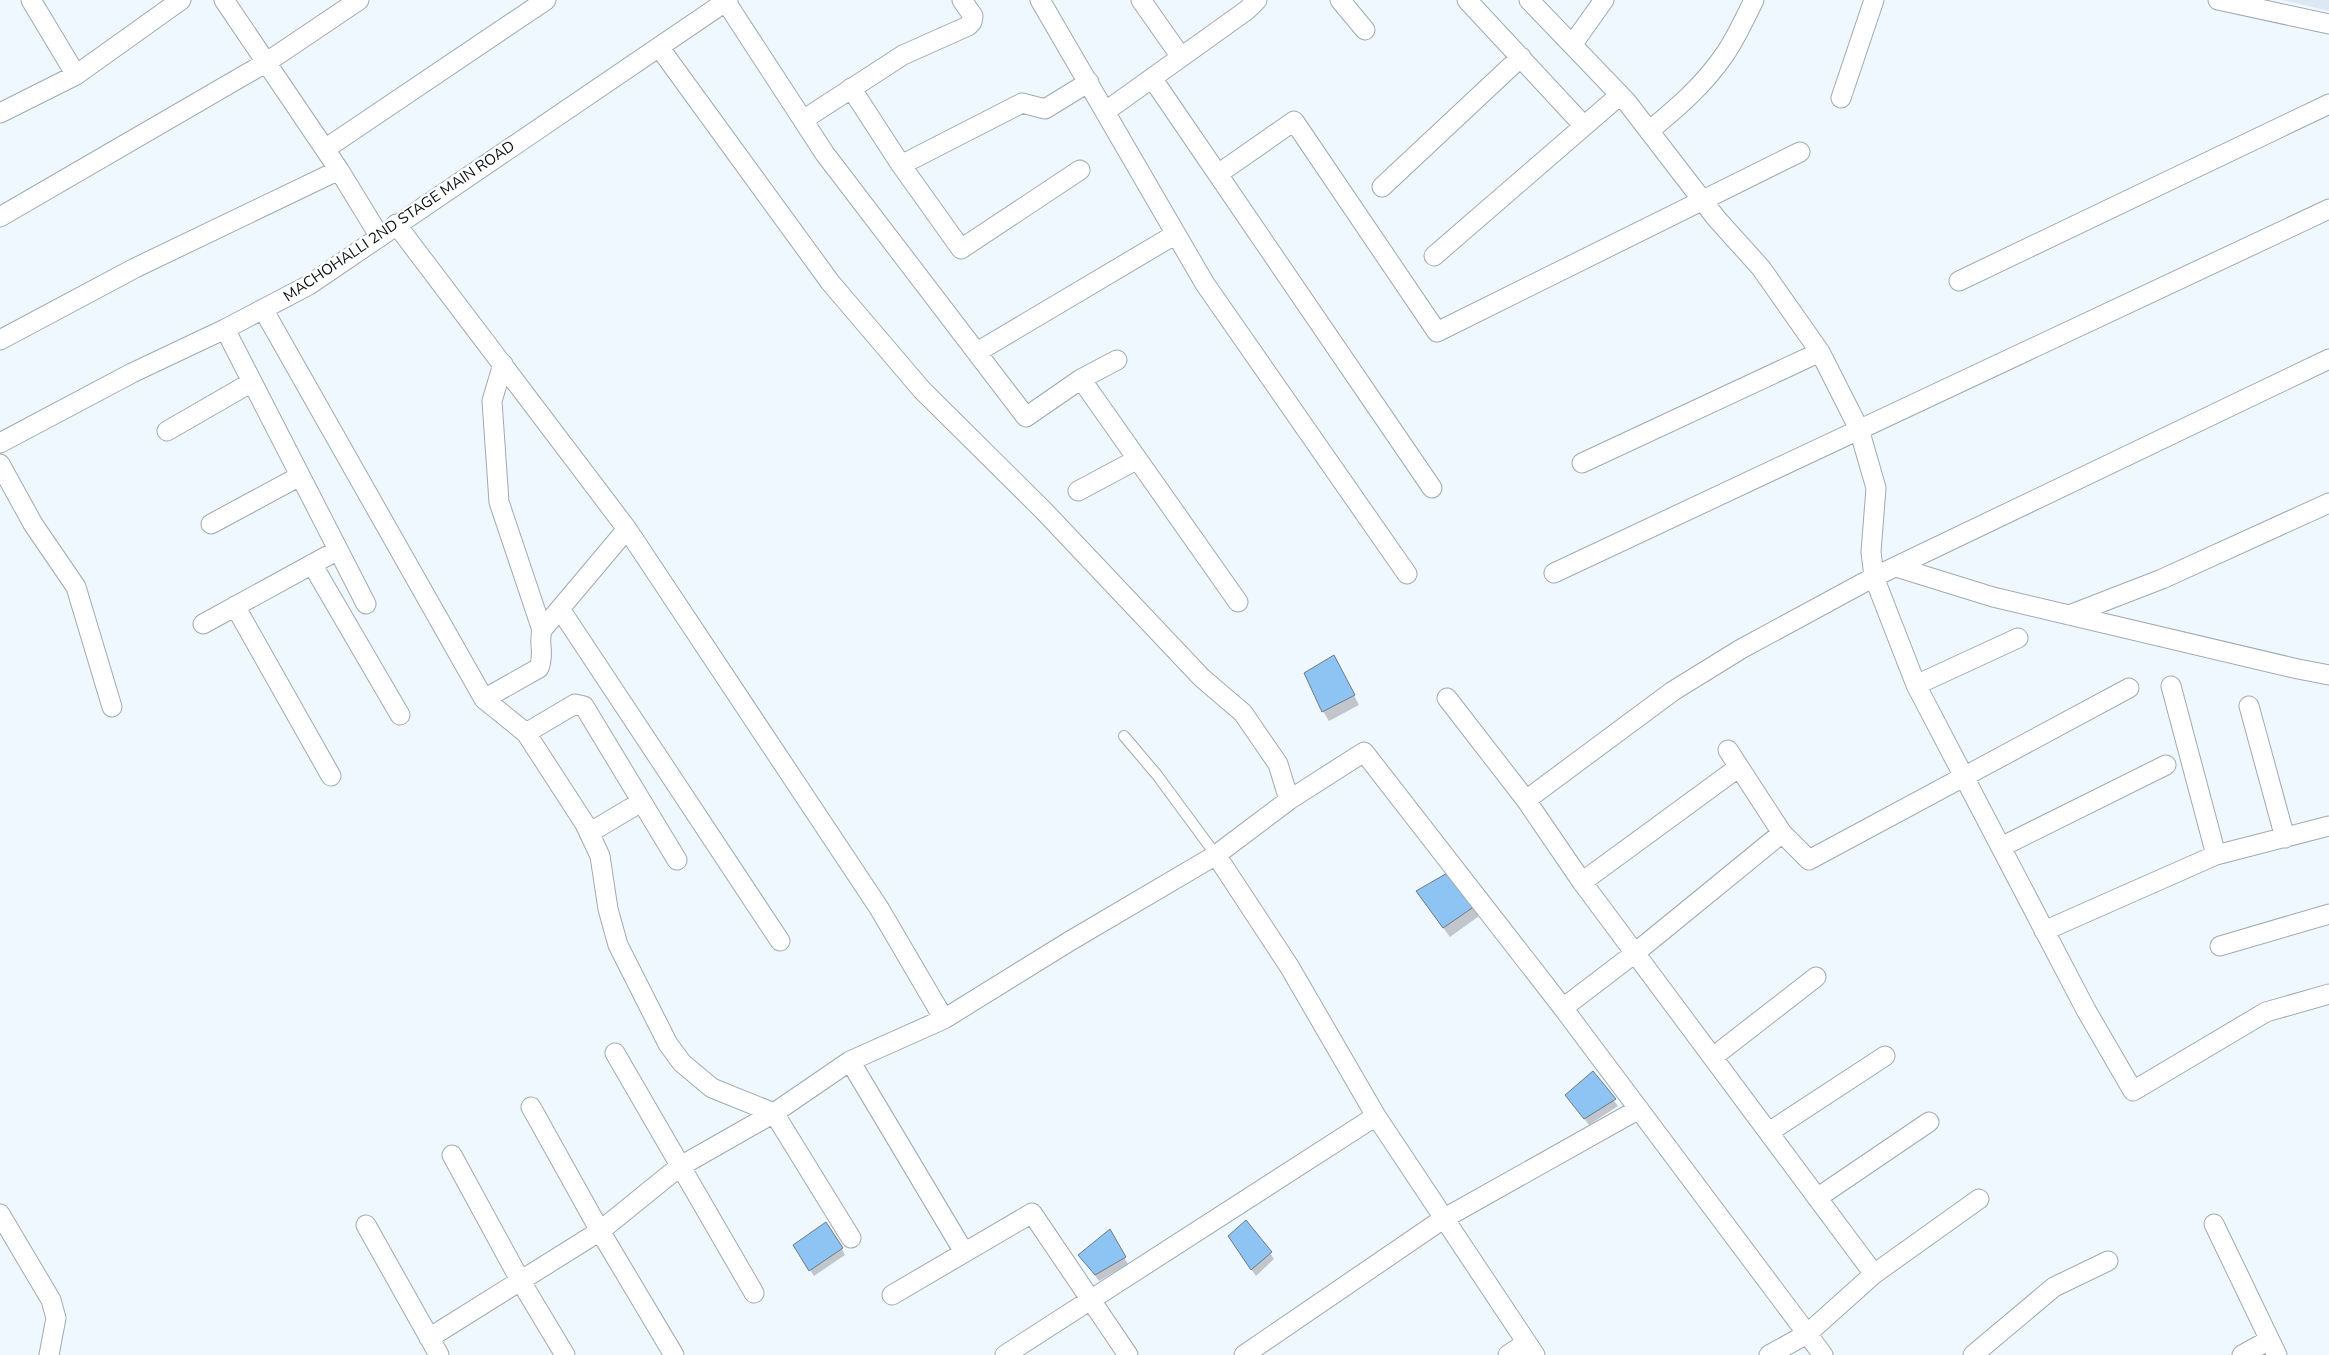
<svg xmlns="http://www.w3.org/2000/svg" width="2329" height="1355" viewBox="0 0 2329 1355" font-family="'Nunito Sans',sans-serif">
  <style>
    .built { fill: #dce9f4 }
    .shadow { fill: #0003 }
    .building { fill: #8dc4f3; stroke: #717981 }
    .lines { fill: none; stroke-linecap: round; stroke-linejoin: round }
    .lane-casing { stroke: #a0a9b1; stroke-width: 12 }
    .street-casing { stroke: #a0a9b1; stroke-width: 21 }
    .lane { stroke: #fff; stroke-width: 10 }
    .street { stroke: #fff; stroke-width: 19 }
    .labels { text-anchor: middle; stroke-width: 5; stroke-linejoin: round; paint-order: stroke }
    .street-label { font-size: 15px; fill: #0b0f11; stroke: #fff }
  </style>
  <rect width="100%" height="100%" fill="#f0f8ff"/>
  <path class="built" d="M2282 0H2329V11Z"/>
  <path class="shadow" d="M1339 667 1359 705 1329 721 1323 711Z
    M1424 902 1474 906 1479 916 1450 937Z
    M1593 1073 1618 1106 1589 1125 1571 1101Z
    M1109 1231 1128 1264 1099 1281 1080 1255Z
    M1233 1243 1270 1253 1274 1259 1256 1276Z
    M794 1245 842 1249 845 1255 814 1276Z"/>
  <path class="building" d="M1334 655 1355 695 1322 712 1304 673Z
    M1449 872 1475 906 1443 928 1416 891Z
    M1593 1071 1616 1099 1584 1119 1565 1095Z
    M1246 1220 1272 1252 1251 1270 1228 1236Z
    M826 1222 843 1248 809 1271 793 1245Z
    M1110 1229 1126 1257 1095 1275 1078 1255Z"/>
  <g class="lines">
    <g class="lane-casing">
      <path id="lane" d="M1124 736 1157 775 1216 855"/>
    </g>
    <g class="street-casing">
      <path id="street" d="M31 0 76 75
        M224 0 339 170 380 237
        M1040 0 1205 284 1407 574
        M1141 0 1181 57
        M1340 0 1365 30
        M1467 0 1584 126
        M1529 0 1626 101 1716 218 1761 268 1820 352 1859 429 1876 488 1871 552 1874 577 1916 685 2086 1010 2133 1091 2266 1012 2329 994
        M2218 0 2329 24
        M726 2 825 154 1026 417 1081 379 1117 360
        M1572 45 1604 0
        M659 47 830 282 922 390 1044 511 1202 678 1243 713 1278 764 1289 800
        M1152 78 1432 488
        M851 88 901 165 961 249 1080 170
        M1841 98 1874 0
        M1106 111 1247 10 1257 0
        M0 113 76 75 181 0
        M803 120 903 55 968 26 972 22 973 16 962 0
        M1649 131C1677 108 1704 85 1725 54 1736 38 1745 18 1754 0
        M325 149 546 0
        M901 165 1022 103 1045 109 1089 82
        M1218 174 1294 121 1437 332 1800 152
        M1382 187 1521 57
        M0 217 267 62 359 0
        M396 224 627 529 879 908 944 1019
        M1434 256 1620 95
        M1959 281 2329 104
        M263 309 484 699 526 733 585 824 600 856 608 909 618 945 668 1044 682 1063 712 1088 774 1113 851 1238
        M225 329 366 604
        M0 340 135 268 339 170
        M977 352 1176 234
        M503 364 492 401 499 502 542 630
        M1081 379 1238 602
        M167 431 252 382
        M0 443 132 373 225 329 309 285 728 0
        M1582 463 1820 352
        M0 464 33 524 76 587 112 707
        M1078 491 1136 460
        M211 524 300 476
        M312 564 400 715
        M1896 567 1993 597 2298 669 2329 675
        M1554 573 2329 209
        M235 606 331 776
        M560 609 780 941
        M2069 615 2162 579 2329 503
        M203 624 338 550
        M1916 685 2018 638
        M2171 686 2216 855
        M1447 698 1526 800 1582 882 1874 1274
        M484 699 539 668C545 652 538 645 542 630L627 529
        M2249 706 2285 838
        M526 733 575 704 584 706 677 860
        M1728 750 1782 833 1809 860 2129 688
        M1526 800 1673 691 1741 649 1874 577 2329 359
        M589 833 641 802
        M2001 847 2166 765
        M1216 855 1289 966 1376 1116 1535 1355
        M1582 882 1739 767
        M2044 931 2216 855 2329 826
        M2220 946 2329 914
        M1563 1008 1635 953 1782 833
        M615 1053 754 1293
        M1713 1057 1816 977
        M850 1061 964 1252
        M531 1107 600 1231 674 1355
        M1769 1132 1885 1056
        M452 1155 520 1280 565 1355
        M1817 1198 1929 1122
        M0 1214 51 1300 56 1318 49 1355
        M2214 1224 2277 1355
        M366 1225 439 1355
        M892 1295 1032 1213 1128 1355
        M429 1338 600 1231 679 1167 774 1113 850 1061 944 1019 1070 941 1216 855 1289 800 1364 752 1563 1008 1823 1355
        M1005 1355 1376 1116
        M1244 1355 1443 1219 1639 1109
        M1508 1355 1526 1343
        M1769 1355 1807 1334 1874 1274 1979 1199
        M1973 1355 2054 1287 2108 1261
        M2242 1355 2269 1340"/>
    </g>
    <use href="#lane" class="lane"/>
    <use href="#street" class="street"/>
  </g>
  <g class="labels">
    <g class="street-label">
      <text transform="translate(399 221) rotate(-34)" y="5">MACHOHALLI 2ND STAGE MAIN ROAD</text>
    </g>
  </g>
</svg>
